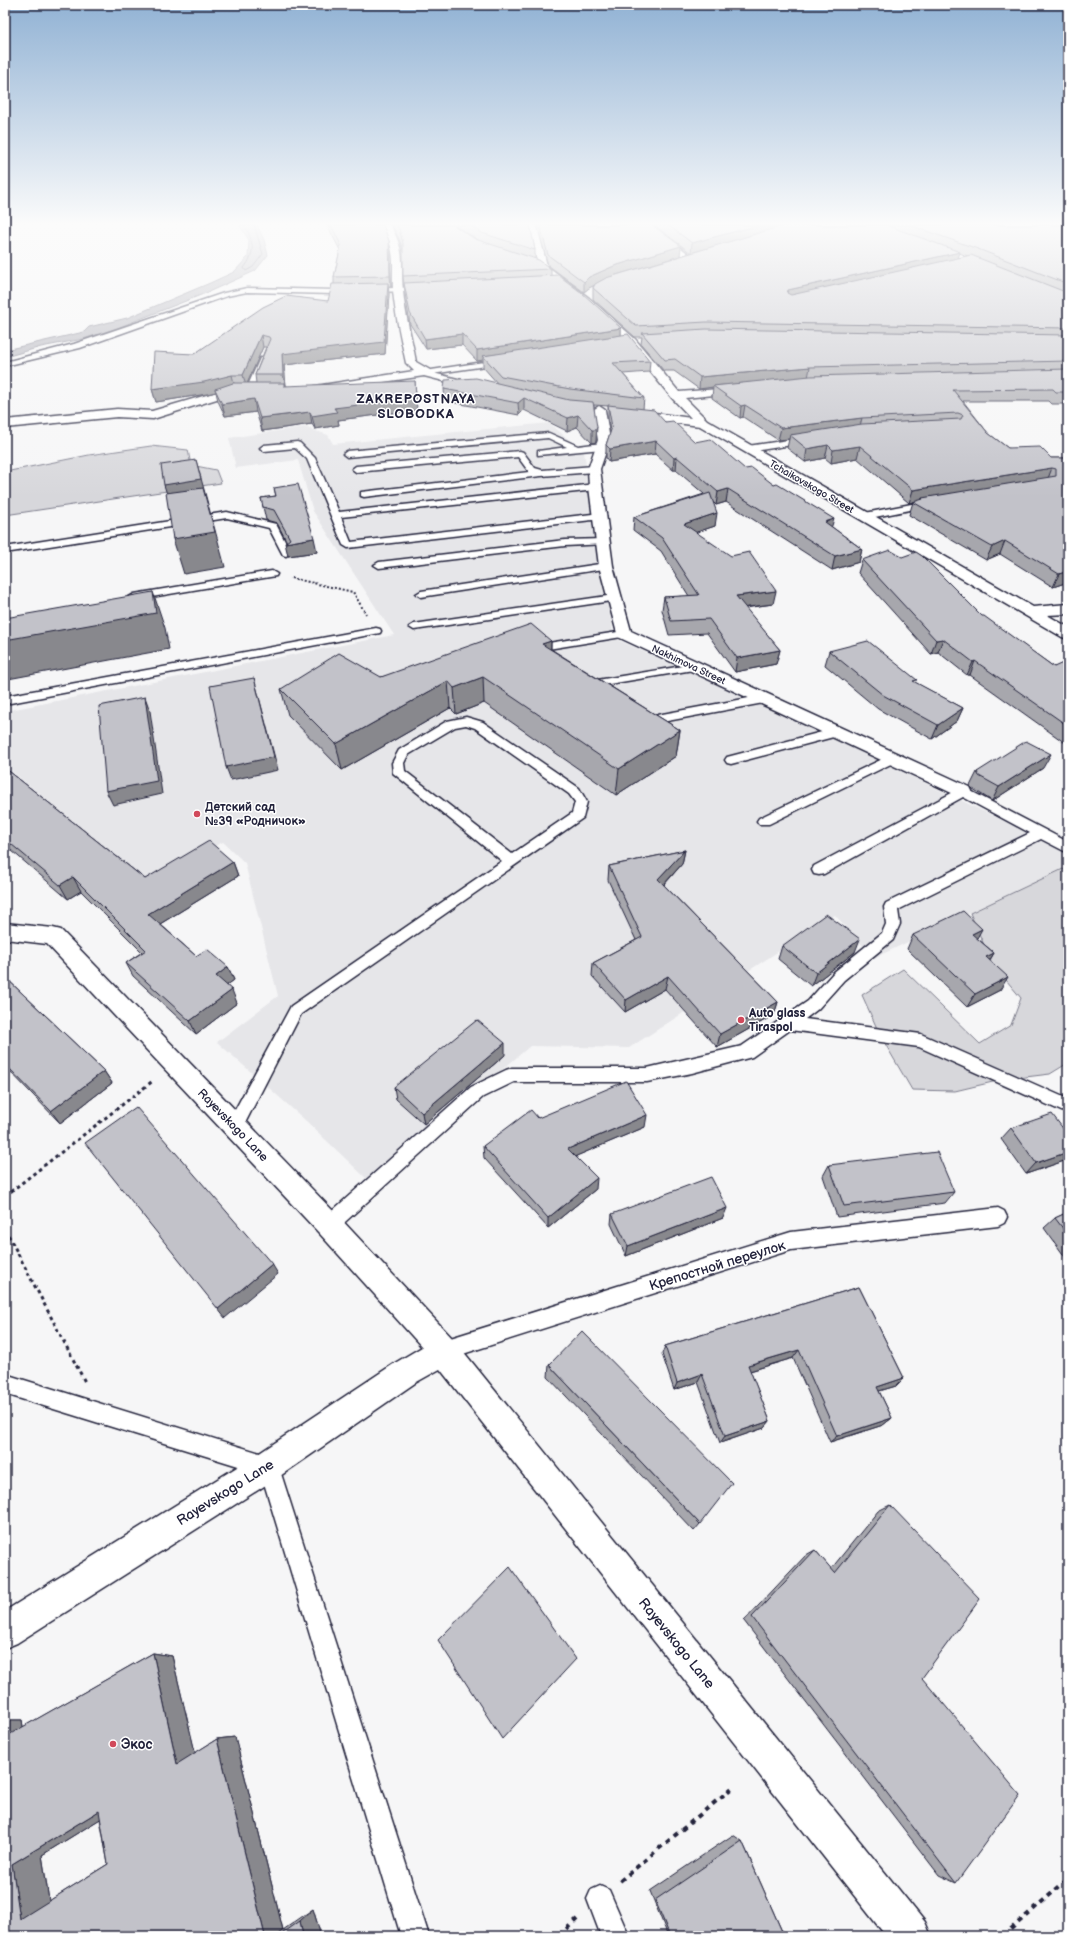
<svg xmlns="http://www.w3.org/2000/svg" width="1073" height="1941" viewBox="0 0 1073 1941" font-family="'Balsamiq Sans',sans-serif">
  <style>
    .built { fill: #e6e6e9 }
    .green { fill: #d7d7db; stroke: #7c7c8b }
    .water { fill: #aeaeb7; stroke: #767685 }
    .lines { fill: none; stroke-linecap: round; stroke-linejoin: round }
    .shore { stroke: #5a5a6d; stroke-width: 1 }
    .lane-casing { stroke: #22223b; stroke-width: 3 }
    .street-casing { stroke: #22223b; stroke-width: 3 }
    .path-far2 { stroke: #22223b; stroke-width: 2; stroke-dasharray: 2 2; stroke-linecap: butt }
    .path-far1 { stroke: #22223b; stroke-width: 3; stroke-dasharray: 3.5 3.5; stroke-linecap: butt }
    .path { stroke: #22223b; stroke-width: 4; stroke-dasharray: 5 5; stroke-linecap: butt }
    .lane { fill: #fff; fill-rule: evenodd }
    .street { fill: #fff; fill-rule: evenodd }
    .wall { fill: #a7a7ad; stroke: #22223b; fill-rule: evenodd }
    .shaded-wall { fill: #88888d; stroke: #22223b }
    .building { fill: #c2c2c9; stroke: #22223b; fill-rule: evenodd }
    .poi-dot { fill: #d1495b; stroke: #fff; stroke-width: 1.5 }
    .labels { text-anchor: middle; stroke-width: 3; stroke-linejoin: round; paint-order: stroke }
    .far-street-label { font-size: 10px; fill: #22223b; stroke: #fff }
    .poi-label { font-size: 12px; font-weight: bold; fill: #22223b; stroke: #fff; text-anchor: start }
    .street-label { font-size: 12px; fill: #22223b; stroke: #fff }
    .far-district-label { font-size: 13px; font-weight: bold; letter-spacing: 1px; fill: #22223b; stroke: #fff }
    .near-street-label { font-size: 14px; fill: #22223b; stroke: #fff }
    .near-poi-label { font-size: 14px; font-weight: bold; fill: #22223b; stroke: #fff; text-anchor: start }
  </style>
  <rect width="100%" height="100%" fill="#f6f6f7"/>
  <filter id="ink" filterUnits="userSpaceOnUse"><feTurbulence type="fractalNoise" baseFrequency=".025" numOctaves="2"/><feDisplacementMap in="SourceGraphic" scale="8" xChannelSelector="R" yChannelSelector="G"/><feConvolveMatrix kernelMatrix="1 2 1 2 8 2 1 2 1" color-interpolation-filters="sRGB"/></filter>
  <g filter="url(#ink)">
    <path class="built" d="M549 423 584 452 614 638 797 721 1068 852V872L1063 869 874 958 835 915 629 1048 530 1046 370 1182 305 1120 217 1042 278 996 245 863 223 842 146 881 5 766V711L394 635 313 511 298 460 236 468 229 438 304 427 328 435 333 444Z"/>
    <path class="green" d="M151 446 188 450 191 465 216 470 221 483 5 515V472L89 455Z
      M1063 869 1068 872V1063L1050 1074 1001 1080 955 1091 912 1090 880 1035 862 995 903 969 980 1044 1011 1025 1021 998 992 963 970 913Z"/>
    <path class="water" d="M239 225H257L264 240 268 255 255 271 206 293 117 328 83 339 41 347 5 357V350L84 332 89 327 127 318 210 283 234 272 248 257 249 240Z"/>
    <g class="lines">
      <path class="shore" d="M244 225C254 241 256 253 244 268L246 271 253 267 263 254 254 225"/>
      <g class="lane-casing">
        <path id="lane" d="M425 287 428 289 427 290 334 294 247 292 227 296 80 348 5 366V362L74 344 224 293 247 288 334 290Z
          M260 358 267 360 254 390 247 392 246 390Z
          M503 359H506V363L425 375 421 373 425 371Z
          M549 433 578 446 602 443 606 446 602 449 538 455V451L567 447 548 438 347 457 343 454 347 451Z
          M808 437 812 440 811 442 748 452 744 449 748 446Z
          M297 442 300 443 315 458 339 512 596 484 600 487 596 490 341 517 351 542 601 513 606 516 601 519 348 548 343 545 307 459 295 448 264 451 260 448 264 445Z
          M520 451 523 452 535 468 542 470 594 466 598 469 594 472 541 476 364 497 361 496V492L529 472 518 457 356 472 352 469 356 466Z
          M932 500 937 503 935 505 865 519 860 516 865 513Z
          M227 512 276 524 291 553 286 556 283 555 269 528 227 518 5 553V547Z
          M604 539 609 542 607 544 565 546 379 568 374 565 379 562 565 540Z
          M606 563 610 564 611 566 610 568 421 597 416 594 421 591Z
          M272 571 277 574 276 576 134 600 129 597 134 594Z
          M614 595 619 598 618 600 414 630 409 627 414 624Z
          M376 628 380 629 381 631 380 633 5 704V696Z
          M624 631 628 632 629 634 628 636 542 650 537 647 542 644Z
          M695 664 699 665 701 667 699 669 585 688 579 685 585 682Z
          M765 695 771 699 769 702 646 725 640 721 646 717Z
          M466 717 483 722 579 788 587 802 583 818 301 1014 241 1131 235 1134 229 1131 227 1126 229 1121 291 1006 502 861 393 773 392 763 399 750 447 721ZM466 725 475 728 569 794 575 802 572 813 512 854 405 771 404 763 408 755 455 727Z
          M837 728 841 729 843 732 841 735 731 764 727 763 725 760 727 757Z
          M893 754 897 755 899 758 897 761 769 824H759L757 821 759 818Z
          M963 787 1068 842V853L1041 839 898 910 900 924 893 940 844 980 818 1009 805 1019 921 1034 1068 1099V1114L919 1047 790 1030 752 1057 692 1073 647 1082H514L483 1097 335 1231 329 1234 323 1231 320 1225 323 1219 471 1087 506 1070 512 1068H647L742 1046 808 1001 834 972 882 933 886 924 884 907 886 903 1030 833 963 797 824 874 819 875 814 874 812 870 814 866Z
          M998 1208 1004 1211 1007 1217 1004 1223 998 1226 791 1250 444 1360 437 1357 434 1350 437 1343 444 1340 791 1232Z
          M5 1374 276 1458 429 1936H401L261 1473 5 1394Z
          M600 1886 609 1890 629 1936H601L587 1899 591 1890Z"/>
      </g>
      <g class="street-casing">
        <path id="street" d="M382 225H390C407 254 400 262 403 291 405 315 412 339 416 362L437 374 483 385 485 387 483 389 479 390 424 376 315 392 309 389 315 386 414 371 406 363C401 339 395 314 393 290 392 261 397 253 382 225Z
          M529 225H537L547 266 589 298 635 339 679 392 747 387 749 389 747 391 743 392 685 398 707 420 1033 607 1068 604V614L1047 615 1068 627V639L1062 637 700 426 629 417 627 414 629 411 633 410 691 418 672 398 627 343 583 302 540 269 521 263 519 261 524 258 537 262Z
          M641 225H651L694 258 690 261 687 260Z
          M247 387 253 390 251 392 223 397 153 419 117 417 5 428V420L117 409 152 411 217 392Z
          M599 406 605 410 610 440 600 469 613 566 631 631 970 787 972 791 970 795 963 797 956 795 618 637 599 566 589 487 588 469 598 440 593 410Z
          M5 923 53 928 61 930 338 1216 454 1340 925 1922 931 1936H886L440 1369 415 1383 280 1476 17 1643 5 1648V1611L258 1454 395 1363 422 1347 320 1234 47 944 5 939Z"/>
      </g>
      <path class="path-far2" d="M291 578 353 592 366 614"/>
      <path class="path-far1" d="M5 1196 154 1080
        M5 1229 85 1382"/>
      <path class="path" d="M620 1881 732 1788
        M559 1936 577 1919
        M1003 1936 1068 1879"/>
      <use href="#lane" class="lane"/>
      <use href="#street" class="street"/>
    </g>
    <path class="wall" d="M327 225H383L389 241 390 251 391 287H388L389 294 385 354 284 365 286 386 417 410 338 420 339 425 315 429 312 424 262 431 256 412 225 416 218 401 216 392 207 394 156 402 152 389 194 354 328 301 334 284V277L340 250ZM263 347H266L255 375 256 383H247Z
      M392 225H453L475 239 480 241 454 225H530L535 250V259L551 269V275L621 328V335L650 361 649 372 623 374 644 398 643 409 665 422 695 442 774 485 862 549 859 562 832 570 726 502 716 505 713 502 715 526 696 532 773 604 745 608 780 650 776 664 735 672 707 633 669 635 662 610 664 597 689 596 661 551 633 530 634 517 704 494 676 470H673L655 454 609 462 606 458V445L610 433 608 417V406L594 405 596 440V442L592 443 577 427 567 431 524 410 519 415 445 401 444 389 498 384 483 367V360L477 361 462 345 426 349 410 324 405 293 403 276V250L399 239Z
      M537 225H652L680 256 691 253 654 225H1068V400L1064 404H1051L1048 401H963L988 433 1008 448 1051 458H1068V582L1053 587 1000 554 986 560 909 515 913 502H915L909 503 857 458 831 463 825 458 805 462 787 448 789 439 778 440 743 417 740 418 712 398 713 387 699 389 674 371H664L641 344 642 337H635L593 299V288L594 285 589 288 584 292 548 265ZM959 253 968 256 958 258Z
      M274 488 317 552 288 556 287 542 277 523 266 520 261 498 276 496Z
      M862 560 982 616 1054 667 1068 664V745L970 675H967L938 652 931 654 858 573Z
      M551 641V649L680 730 676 756 616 795 484 703 456 714 450 708 342 770 288 715 281 689 381 677Z
      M829 651 916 683 963 708 957 721 932 739 878 709 825 665Z
      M5 768 145 879 233 862 238 876 160 924 196 956 228 967 234 980 227 985 237 1003 196 1034 133 976 126 963 142 952 81 891 68 899 5 845Z
      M1043 768 992 801 973 789 970 786 977 772Z
      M685 850 682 864 664 885 778 1002 774 1015 717 1047 665 989 625 1012 592 976 593 963 636 940 608 880 609 866Z
      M913 935 977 938 994 953 990 960 1000 990 967 1007 907 949Z
      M782 946 855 952 811 986 778 959Z
      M5 977 104 1071 112 1083 60 1123 5 1066Z
      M505 1055 424 1124 396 1099 394 1087Z
      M538 1118 645 1127 576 1156 596 1189 548 1228 484 1158 483 1146Z
      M1011 1128 1068 1135V1159L1067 1160 1026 1174 1001 1139Z
      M829 1165 954 1192 945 1203 837 1217 823 1176Z
      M1068 1212V1261L1044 1228 1055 1218Z
      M612 1214 723 1218 626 1256 611 1224Z
      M859 1287 904 1378 896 1386 879 1391 892 1418 883 1425 830 1442 793 1358 750 1371 770 1421 764 1428 720 1443 698 1382 674 1390 662 1354 665 1346Z
      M549 1365 700 1524 694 1531 548 1377Z
      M890 1505 922 1678 956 1883 939 1875 744 1621 806 1555 815 1550 831 1569 878 1511Z
      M153 1653 172 1656 195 1753 217 1739 235 1737 283 1930 313 1909 321 1936H113V1935L5 1936V1720H22L23 1727ZM100 1819 108 1864 49 1901 42 1855Z
      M733 1835 742 1841 784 1936H668L650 1891Z"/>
    <path class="shaded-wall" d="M759 225H792L691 253 692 243Z
      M389 241 390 251 391 287 390 276Z
      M681 246 680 256 613 276 589 288 584 292V282L589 277 614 266Z
      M960 252 957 262 786 301 788 290Z
      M388 283 389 294 385 354 284 365 286 386 283 375 282 354Z
      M621 328V339L483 356V360L477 361V350Z
      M462 334V345L426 349 425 339Z
      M261 335 263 347 246 386 243 375Z
      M810 367 808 378 713 386V387L699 389 700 377Z
      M232 375 235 387 215 389 216 392 207 394 156 402 152 389Z
      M415 381 417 410 338 420 339 425 315 429 312 416Z
      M1068 395V400L1064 404Z
      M524 398V410L519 415 518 403Z
      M254 399 256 412 225 416 222 404Z
      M745 405 743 417 740 418 741 406Z
      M310 412 312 424 262 431 260 418Z
      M578 415 577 427 567 431 568 418Z
      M862 418 859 430 790 435 789 439 778 440 781 428Z
      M597 427 596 440V442L592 443V430Z
      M656 441 655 454 609 462 610 449Z
      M828 445 825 458 805 462 807 449Z
      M860 446 857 458 831 463 833 450Z
      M677 457 676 470H673L674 458Z
      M196 460 225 567 184 574 173 539 175 519 164 485Z
      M1052 468 1047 481 923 499 922 498 921 501 909 503 913 490Z
      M728 489 726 502 716 505 718 492Z
      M717 513 715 526 682 537 684 524Z
      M834 519 830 532 825 522Z
      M314 538 317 552 288 556 285 543Z
      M1005 541 1000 554 986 560 992 547Z
      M862 549 859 562 832 570 835 556Z
      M1068 571V582L1053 587 1059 574Z
      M776 591 773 604 733 609 736 596Z
      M153 592 165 628 169 649 8 679 5 674V640Z
      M943 639 938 652 931 654 936 640Z
      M551 641 550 667 542 644Z
      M780 650 776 664 735 672 737 658Z
      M975 661 970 675H967L973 662Z
      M483 677 484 703 456 714 454 688Z
      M254 678 278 770 231 780 226 767Z
      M448 681 450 708 342 770 336 744Z
      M145 697 150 711 162 794 113 805 106 791Z
      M963 708 957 721 932 739 938 725Z
      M680 730 676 756 616 795 619 769Z
      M1051 754 1043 768 992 801 999 787Z
      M685 850 682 864 656 893 658 879Z
      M233 862 238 876 155 927 148 914Z
      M73 877 81 891 68 899 60 885Z
      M982 929 975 942 972 934Z
      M860 939 855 952 811 986 816 973Z
      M994 953 986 966V957Z
      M228 967 234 980 222 989 216 976Z
      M668 976 665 989 625 1012 626 1000Z
      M1008 977 1000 990 967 1007 975 994Z
      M232 990 237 1003 196 1034 190 1021Z
      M778 1002 774 1015 717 1047 720 1034Z
      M505 1043V1055L424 1124 422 1113Z
      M104 1071 112 1083 60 1123 51 1111Z
      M647 1115 645 1127 567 1160 568 1149Z
      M1068 1152V1159L1067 1160 1026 1174 1036 1163Z
      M597 1178 596 1189 548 1228V1218Z
      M727 1208 723 1218 626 1256 628 1246Z
      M272 1264 278 1274 225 1318 218 1309Z
      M799 1350 793 1358 743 1373 748 1365Z
      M702 1374 698 1382 674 1390 677 1383Z
      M904 1378 896 1386 869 1394 877 1387Z
      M892 1418 883 1425 830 1442 837 1436Z
      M770 1421 764 1428 720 1443 725 1436Z
      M153 1653 172 1656 197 1760 177 1764Z
      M5 1720H22L25 1740 5 1741Z
      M235 1737 283 1930 276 1936H265L217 1739Z
      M123 1805 42 1855 50 1907 20 1919 12 1864 99 1811Z
      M313 1909 321 1936H303L300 1921Z
      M137 1920 112 1936H107L112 1933Z"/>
    <path class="building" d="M331 225H383L389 241 390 276 334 277 341 245Z
      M396 225H453L475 239 539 260 551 269 403 276V243L399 229Z
      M470 225H530L535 250 482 233Z
      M540 225H652L681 246 614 266 589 277 584 282 548 255Z
      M668 225H759L692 243Z
      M786 225H886L960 252 788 290 787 293 791 295 971 255 1068 293V328L706 322 636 326 593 288 595 284 606 278Z
      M909 225H1068V284L978 249Z
      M558 275 582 293 621 328 477 350 462 334 425 339 410 313 404 283Z
      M388 283 384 342 282 354 283 375H255L270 339 269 337 261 335 243 375H232L204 382 152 389 154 352 194 354 263 307 286 296 328 301 332 284Z
      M706 329 1068 335V361L810 367 700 377 675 359 665 360 642 333Z
      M628 334 650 361 613 363 644 398 570 389 501 376 483 356Z
      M1068 369V392H1056L1053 389 953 390 988 433 1008 448 1040 447 1051 458H1068V571L1059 574 1005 541 992 547 913 502 923 499 922 498 1056 476V469L1052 468 913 490 860 446 833 450 828 445 807 449 790 435 862 424 961 419 963 415 958 413 862 418 781 428 745 405 741 406 713 386 810 376Z
      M476 378 569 400 593 402 597 427 596 430H592L578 415 568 418 524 398 518 403 444 389 445 380Z
      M415 381 416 398 334 408 337 412 312 416 310 412 260 418 254 399 222 404 215 389 233 383H284V386Z
      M608 405 654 410 665 422 673 421 695 442 710 439 745 469 752 468 774 485 777 484 834 519 825 522 862 549 835 556 728 489 718 492 677 457 674 458 656 441 610 449 606 445 612 427Z
      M196 460 201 479 164 485 161 465Z
      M298 484 314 538 285 543 290 539 274 510 263 507 261 498 276 496 274 488Z
      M203 488 215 532 173 539 166 493Z
      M710 493 717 513 684 524 731 556 749 552 776 591 736 596 780 650 737 658 709 619 671 621 664 597 699 595 662 538 634 517Z
      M890 550 902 557 916 552 922 556 982 616H984L1054 667 1065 662 1068 664V726L975 661 973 662 943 639 936 640 862 560Z
      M153 592 156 613 5 640V618Z
      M531 624 551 641 542 644 680 730 619 769 483 677 454 688 448 681 336 744 281 689 339 653 381 677Z
      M868 641 917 680 913 681 963 708 938 725 883 695 829 651Z
      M254 678 274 757 226 767 210 686Z
      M145 697 157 781 106 791 99 706Z
      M1026 741 1051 754 999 787 979 776 977 772Z
      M5 768 145 879 209 841 233 862 148 914 196 956 207 949 228 967 216 976 232 990 190 1021 126 963 146 950 73 877 60 885 5 839Z
      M685 850 658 879 778 1002 720 1034 668 976 626 1000 593 963 642 937 609 866Z
      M963 911 982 929 972 934 994 953 986 957 1008 977 975 994 913 935Z
      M826 914 860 939 816 973 782 946Z
      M5 977 104 1071 51 1111 5 1064Z
      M477 1020 505 1043 422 1113 394 1087Z
      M626 1081 647 1115 568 1149 597 1178 548 1218 483 1146 531 1110 538 1118Z
      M136 1107 272 1264 218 1309 85 1143Z
      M1052 1114 1068 1135V1152L1036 1163 1011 1128Z
      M937 1152 954 1192 844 1206 829 1165Z
      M711 1177 727 1208 628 1246 612 1214Z
      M1068 1212V1235L1055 1218Z
      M859 1287 904 1378 877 1387 892 1418 837 1436 799 1350 748 1365 770 1421 725 1436 702 1374 677 1383 665 1346Z
      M582 1331 732 1483 700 1524 549 1365Z
      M890 1505 980 1599 922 1678 1020 1795 956 1883 752 1617 815 1550 835 1573Z
      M510 1567 576 1659 502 1739 438 1640Z
      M153 1653 177 1764 217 1739 265 1936H113L112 1933 107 1936H5V1737ZM99 1811 108 1864 20 1919 12 1864Z
      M742 1841 784 1936H670L655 1900Z
      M300 1921 303 1936H279Z"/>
  </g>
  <linearGradient id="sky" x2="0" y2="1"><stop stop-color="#91b2d4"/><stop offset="0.45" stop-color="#fbfbfb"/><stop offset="1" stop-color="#fbfbfb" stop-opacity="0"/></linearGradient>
  <rect width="1073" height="497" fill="url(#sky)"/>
  <g class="poi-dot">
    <circle cx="197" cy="814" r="4"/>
    <circle cx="741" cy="1020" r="4"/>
    <circle cx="113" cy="1744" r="4"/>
  </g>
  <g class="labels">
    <g class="far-street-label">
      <text transform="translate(812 486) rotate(30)" y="4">Tchaikovskogo Street</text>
      <text transform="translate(689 664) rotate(25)" y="4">Nakhimova Street</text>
    </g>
    <g class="poi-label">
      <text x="205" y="811">Детский сад<tspan x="205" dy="14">№39 «Родничок»</tspan></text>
      <text x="749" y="1017">Auto glass<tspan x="749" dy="14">Tiraspol</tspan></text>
    </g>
    <g class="street-label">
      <text transform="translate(233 1125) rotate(46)" y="4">Rayevskogo Lane</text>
    </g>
    <g class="far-district-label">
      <text x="416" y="403">ZAKREPOSTNAYA<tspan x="416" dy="15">SLOBODKA</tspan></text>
    </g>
    <g class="near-street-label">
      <text transform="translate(717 1265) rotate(-17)" y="5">Крепостной переулок</text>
      <text transform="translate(225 1492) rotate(-32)" y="5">Rayevskogo Lane</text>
      <text transform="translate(677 1643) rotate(51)" y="5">Rayevskogo Lane</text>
    </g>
    <g class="near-poi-label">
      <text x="121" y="1749">Экос</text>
    </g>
  </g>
  <rect width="1073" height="1941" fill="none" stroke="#fff" stroke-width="20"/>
  <rect x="10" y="10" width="1053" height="1921" fill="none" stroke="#22223b" stroke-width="1.5" filter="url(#ink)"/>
</svg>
